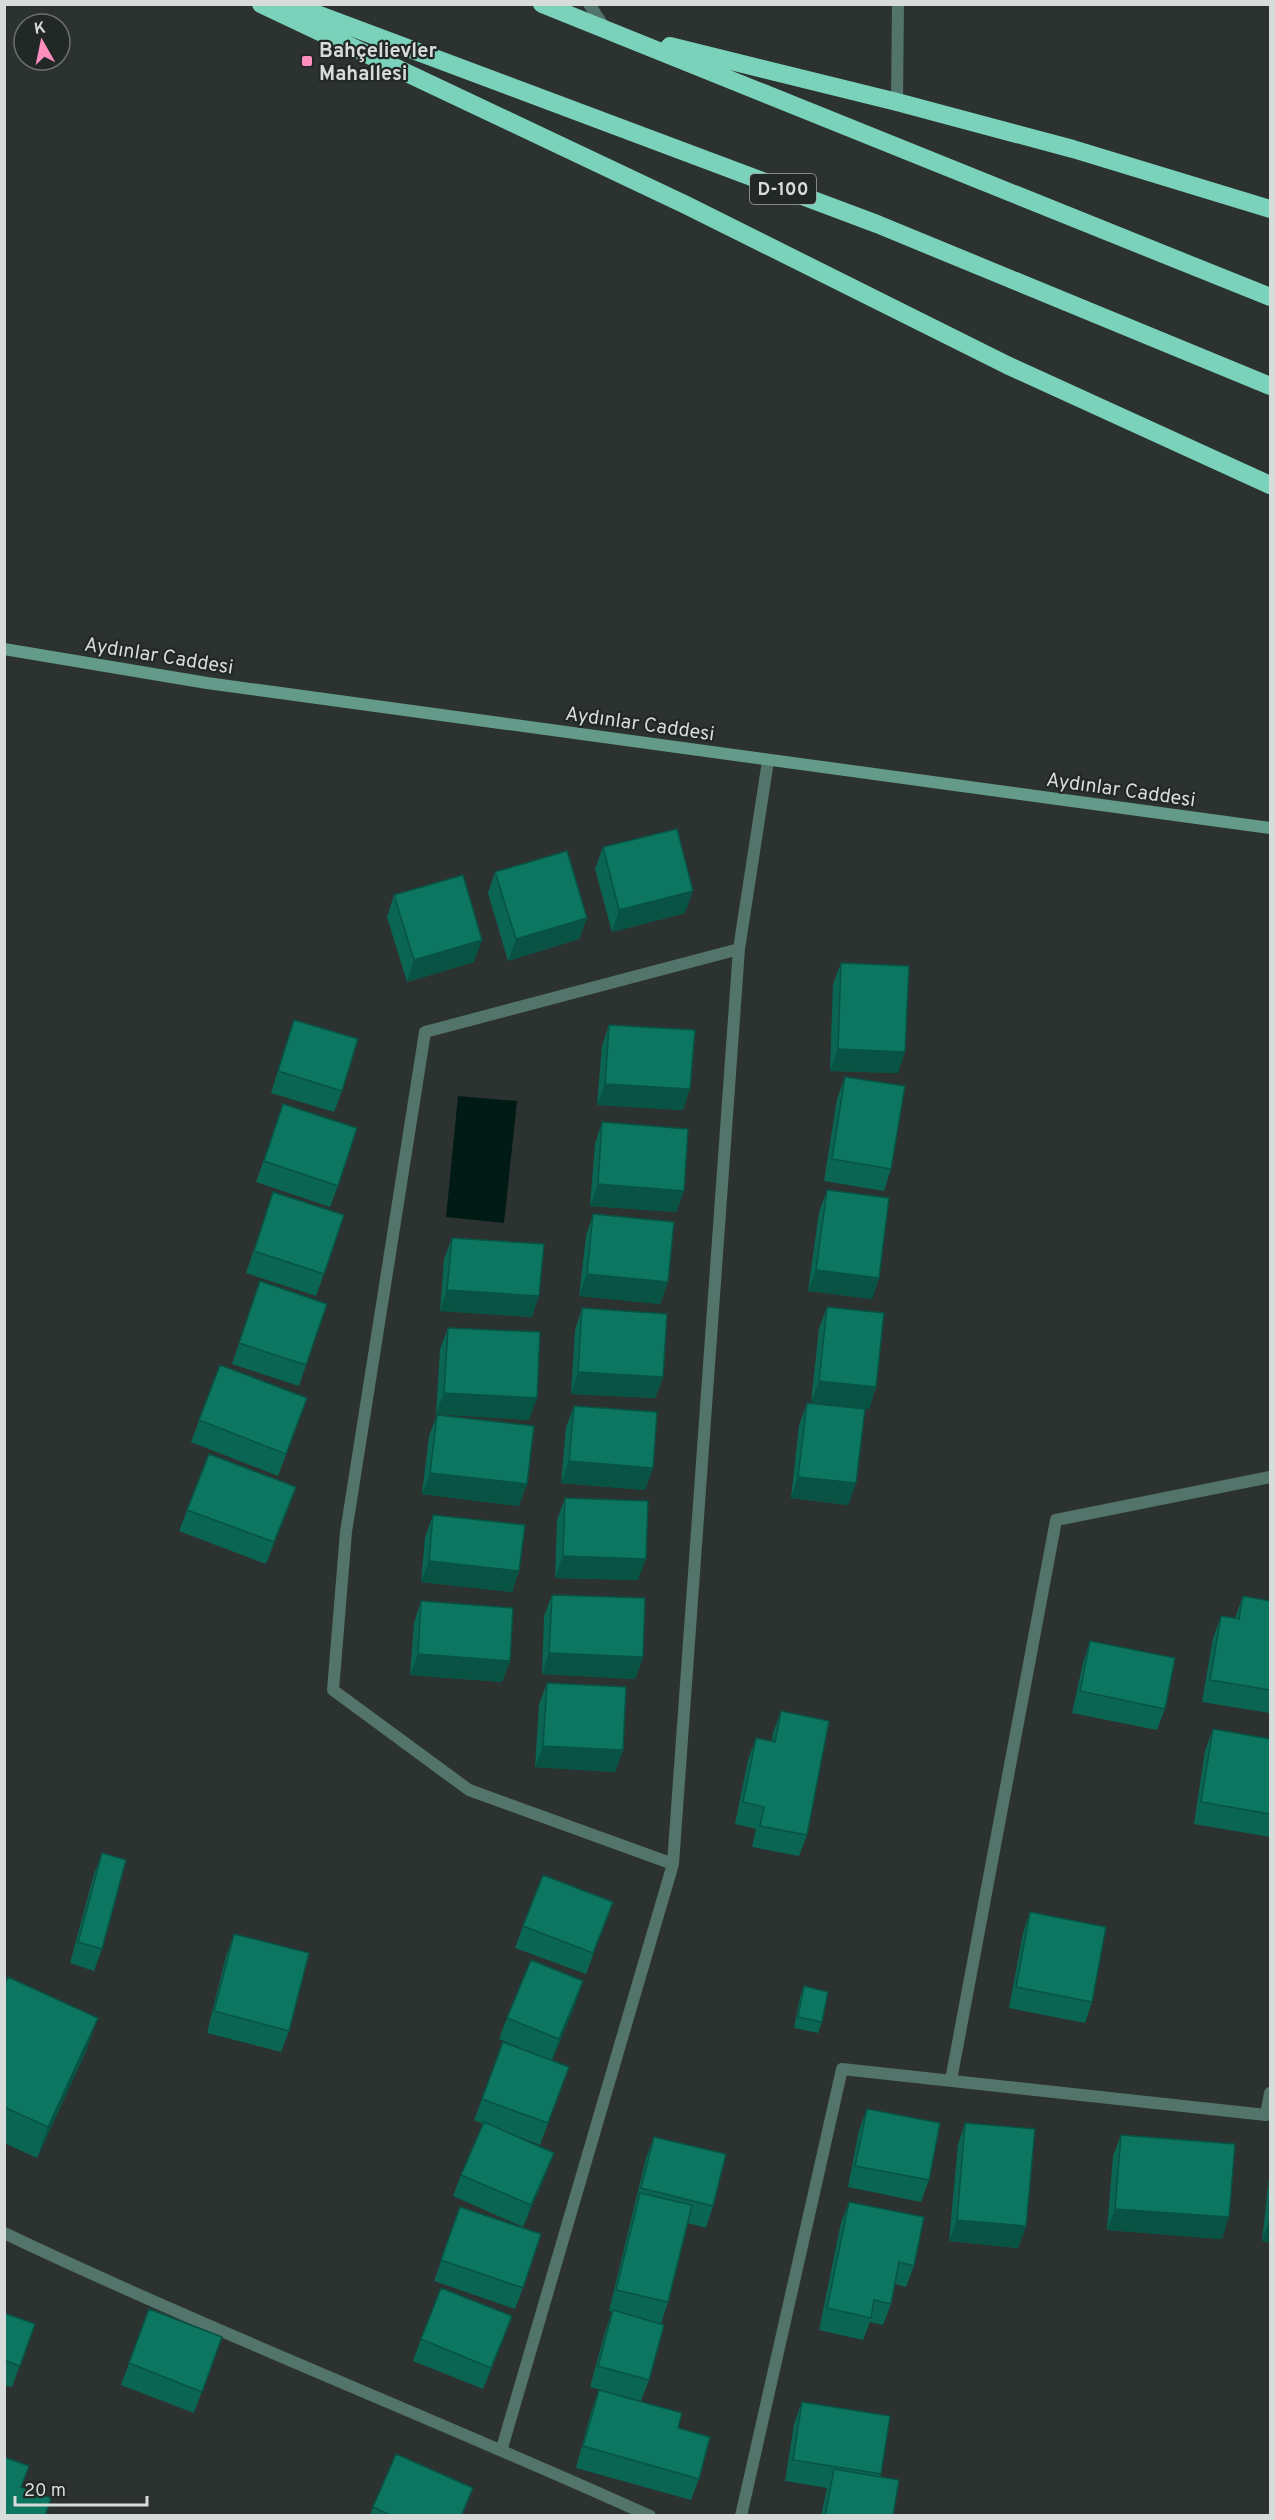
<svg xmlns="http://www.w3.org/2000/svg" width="1275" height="2520" viewBox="0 0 1275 2520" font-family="Overpass,sans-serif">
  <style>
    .water { fill: #001b15 }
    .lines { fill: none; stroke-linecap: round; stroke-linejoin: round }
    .street { stroke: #52746a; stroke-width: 12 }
    .secondary { stroke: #639a8a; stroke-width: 12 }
    .highway { stroke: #79d2b9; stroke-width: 18 }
    .wall { fill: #0a6553 }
    .shaded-wall { fill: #085344 }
    .building { fill: #0c7661; stroke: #085344; stroke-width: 1.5 }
    .poi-dot { fill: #fe8ebd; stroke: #222826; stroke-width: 2 }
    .labels { text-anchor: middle; stroke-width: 4.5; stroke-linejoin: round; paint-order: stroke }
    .shield { fill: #222826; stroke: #a1a5a3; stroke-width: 1.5 }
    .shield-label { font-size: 18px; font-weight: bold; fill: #d7dbd9 }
    .poi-label { font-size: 20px; font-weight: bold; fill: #d7dbd9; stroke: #222826; text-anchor: start }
    .street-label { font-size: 20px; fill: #d7dbd9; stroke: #222826 }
  </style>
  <rect width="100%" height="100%" fill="#2c3230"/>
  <path class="water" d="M458 1096 517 1101 504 1223 446 1217Z"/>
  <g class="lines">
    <path class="street" d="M589 4 605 28
      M897 102 898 4
      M673 1864 469 1790 333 1690 346 1532 425 1032 739 949
      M951 2080 1056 1520 1270 1477
      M4 2233C217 2334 436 2419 650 2516
      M502 2448 673 1864 739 949 768 761
      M741 2516 842 2069 1266 2115 1270 2093"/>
    <path class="secondary" d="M4 649 207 683 1270 828"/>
    <path class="highway" d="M261 4 686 205 1007 365 1270 485
      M290 4 877 224 1270 386
      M542 4 1270 297
      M670 46 897 102 1073 149 1270 209"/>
  </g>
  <path class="wall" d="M603 847 685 913 612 932 595 869Z
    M495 872 587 918 579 939 508 961 488 893Z
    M394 895 474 962 407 982 387 917Z
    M841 963 898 1073 830 1071 833 984Z
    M294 1020 342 1091 334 1112 271 1093 287 1041Z
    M609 1025 683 1110 597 1105 602 1046Z
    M845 1077 891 1169 884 1191 824 1181 837 1099Z
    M283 1104 338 1186 330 1207 256 1182Z
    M602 1122 684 1191 676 1212 590 1206 595 1144Z
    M827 1190 879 1278 872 1299 808 1291 819 1212Z
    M273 1192 324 1274 316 1296 246 1273Z
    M593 1214 668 1282 660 1304 579 1296 586 1236Z
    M452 1238 532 1317 440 1311 444 1259Z
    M260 1281 306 1365 299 1386 232 1364Z
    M827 1307 876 1387 869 1409 811 1402 819 1328Z
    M582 1308 663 1377 655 1398 571 1394 575 1330Z
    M448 1328 529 1420 436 1414 440 1349Z
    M220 1365 307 1398 278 1476 191 1442Z
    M807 1403 856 1483 848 1505 791 1498 799 1425Z
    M574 1406 653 1468 645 1490 561 1483 566 1427Z
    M437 1415 527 1484 519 1506 422 1494 429 1436Z
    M565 1498 638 1580 555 1578 557 1520Z
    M288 1509 266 1564 179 1531 187 1510Z
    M433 1515 519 1571 512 1592 421 1582 425 1537Z
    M552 1595 643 1657 635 1679 542 1674 544 1616Z
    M1243 1596 1270 1601V1713L1202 1702 1213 1638 1221 1616 1235 1618Z
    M421 1601 510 1661 502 1682 410 1675 414 1623Z
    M1090 1641 1165 1709 1157 1730 1072 1713 1083 1663Z
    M547 1683 623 1750 615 1772 535 1767 539 1704Z
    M781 1711 807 1835 799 1856 752 1847 756 1829 735 1824 748 1760 756 1738 772 1741 773 1733Z
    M1213 1729 1270 1739V1837L1194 1824 1205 1751Z
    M102 1853V1949L94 1971 70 1963 94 1874Z
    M613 1902 586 1974 515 1948 523 1926Z
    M1030 1912 1092 2002 1085 2023 1009 2008 1023 1933Z
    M234 1934 289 2031 281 2052 207 2033 226 1956Z
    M583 1981 552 2060 569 2067 540 2145 509 2133 546 2174 523 2227 453 2196 461 2175 483 2124 474 2120 503 2042 535 2054 499 2039 507 2018Z
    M4 1985 87 2049 37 2158 4 2143Z
    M804 1986 822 2022 818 2033 794 2028 800 1997Z
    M867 2109 929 2180 921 2202 848 2187 859 2130Z
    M965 2123 1026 2226 1018 2248 949 2241 958 2144Z
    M1121 2135 1222 2239 1107 2230 1113 2156Z
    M654 2137 713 2206 706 2228 688 2223 668 2302 661 2324 649 2380 641 2401 590 2387 605 2332 612 2312 609 2311 646 2158Z
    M1270 2168V2242L1262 2241Z
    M849 2202 914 2266 906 2287 895 2284 891 2304 883 2325 870 2322 863 2340 819 2330 841 2223Z
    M460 2207 523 2288 515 2309 434 2281Z
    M149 2309 222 2337 194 2413 121 2385Z
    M4 2313 35 2324 12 2387 4 2385Z
    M504 2338 483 2389 413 2361 421 2339Z
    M599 2390 678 2428 699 2479 691 2500 576 2468 591 2412Z
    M802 2402 881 2474 880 2477 893 2516H821L827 2488 785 2481 794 2424Z
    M473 2488 462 2516H370L373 2507Z"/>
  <path class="shaded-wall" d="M693 891 685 913 612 932 619 910Z
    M587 918 579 939 508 961 516 939Z
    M482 940 474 962 407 982 414 960Z
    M838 1049 905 1052 898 1073 830 1071Z
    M605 1084 690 1089 683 1110 597 1105Z
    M598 1184 684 1191 676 1212 590 1206Z
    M816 1270 879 1278 872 1299 808 1291Z
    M587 1274 668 1282 660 1304 579 1296Z
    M447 1290 539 1296 532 1317 440 1311Z
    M578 1372 663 1377 655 1398 571 1394Z
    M819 1381 876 1387 869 1409 811 1402Z
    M444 1393 537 1398 529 1420 436 1414Z
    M569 1461 653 1468 645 1490 561 1483Z
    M430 1473 527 1484 519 1506 422 1494Z
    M798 1477 856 1483 848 1505 791 1498Z
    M296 1487 288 1509 266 1564 274 1542Z
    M563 1556 646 1559 638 1580 555 1578Z
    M429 1561 519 1571 512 1592 421 1582Z
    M549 1653 643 1657 635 1679 542 1674Z
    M418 1654 510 1661 502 1682 410 1675Z
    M543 1746 623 1750 615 1772 535 1767Z
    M583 1981 576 2003 552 2061 559 2039Z
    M98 2018 87 2049 37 2158 48 2127Z
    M554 2153 546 2174 523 2227 531 2205Z
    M1115 2209 1229 2217 1222 2239 1107 2230Z
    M957 2220 1026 2226 1018 2248 949 2241Z
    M1270 2220V2242L1262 2241Z
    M512 2316 504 2338 483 2389 491 2368Z
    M473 2488 465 2509 462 2516H461Z"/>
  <path class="building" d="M677 829 693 891 619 910 603 847Z
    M567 851 587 918 516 939 495 872Z
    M463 875 482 940 414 960 394 895Z
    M841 963 909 966 905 1052 838 1049Z
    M294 1020 358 1039 342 1091 278 1071Z
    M609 1025 695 1030 690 1089 605 1084Z
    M845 1077 905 1086 891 1169 832 1159Z
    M283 1104 357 1128 338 1186 264 1161Z
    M602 1122 688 1129 684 1191 598 1184Z
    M827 1190 889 1198 879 1278 816 1270Z
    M273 1192 344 1215 324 1274 254 1251Z
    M593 1214 674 1222 668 1282 587 1274Z
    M452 1238 544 1244 539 1296 447 1290Z
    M260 1281 327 1304 306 1365 239 1343Z
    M827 1307 884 1313 876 1387 819 1381Z
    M582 1308 667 1314 663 1377 578 1372Z
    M448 1328 540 1332 537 1398 444 1393Z
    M220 1365 307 1398 286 1454 199 1420Z
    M807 1403 865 1409 856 1483 798 1477Z
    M574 1406 657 1412 653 1468 569 1461Z
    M437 1415 534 1426 527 1484 430 1473Z
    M209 1454 296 1487 274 1542 187 1510Z
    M565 1498 648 1501 646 1559 563 1556Z
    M433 1515 525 1525 519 1571 429 1561Z
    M552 1595 645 1598 643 1657 549 1653Z
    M1243 1596 1270 1601V1690L1210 1680 1221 1616 1239 1619Z
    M421 1601 513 1608 510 1661 418 1654Z
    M1090 1641 1175 1658 1165 1709 1080 1691Z
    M547 1683 626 1687 623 1750 543 1746Z
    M781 1711 829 1721 807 1835 760 1826 764 1807 743 1802 756 1738 775 1742Z
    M1213 1729 1270 1739V1814L1201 1802Z
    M102 1853 126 1860 102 1949 78 1942Z
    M543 1875 613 1902 593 1953 523 1926Z
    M1030 1912 1106 1927 1092 2002 1016 1987Z
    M234 1934 309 1953 289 2031 214 2011Z
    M531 1960 583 1981 559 2039 507 2018Z
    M8 1977 98 2018 48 2127 4 2107V1985Z
    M804 1986 828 1992 822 2022 798 2017Z
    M503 2042 569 2067 548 2123 482 2099Z
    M867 2109 940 2123 929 2180 855 2166Z
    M484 2122 554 2153 531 2205 461 2175Z
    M965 2123 1035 2129 1026 2226 957 2220Z
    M1121 2135 1235 2144 1229 2217 1115 2209Z
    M654 2137 726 2154 713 2206 641 2188Z
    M640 2193 692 2205 668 2302 616 2290Z
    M849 2202 924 2217 914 2266 899 2262 891 2304 874 2300 871 2318 827 2308Z
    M460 2207 541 2234 523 2288 441 2260Z
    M441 2288 512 2316 491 2368 421 2339Z
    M149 2309 222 2337 202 2392 129 2363Z
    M613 2310 664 2325 649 2380 598 2366Z
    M4 2313 35 2324 20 2366 4 2360Z
    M599 2390 682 2413 678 2428 710 2437 699 2479 583 2446Z
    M802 2402 890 2416 881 2474 793 2460Z
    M396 2454 473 2488 461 2516H392L373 2507Z
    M4 2457 29 2466 21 2487 51 2498 45 2516H4Z
    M834 2469 899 2480 893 2516H825Z"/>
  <rect class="poi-dot" x="301" y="55" width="12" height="12" rx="3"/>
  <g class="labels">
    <rect class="shield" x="750" y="174" width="66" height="30" rx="4.5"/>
    <g class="shield-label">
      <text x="783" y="195">D-100</text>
    </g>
    <g class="poi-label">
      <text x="319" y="57">Bahçelievler<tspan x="319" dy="23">Mahallesi</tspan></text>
    </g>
    <g class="street-label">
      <text transform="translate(159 655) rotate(9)" y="7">Aydınlar Caddesi</text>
      <text transform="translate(640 723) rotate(8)" y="7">Aydınlar Caddesi</text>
      <text transform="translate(1121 789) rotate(8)" y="7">Aydınlar Caddesi</text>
    </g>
  </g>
  <rect width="1275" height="2520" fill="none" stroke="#d7dbd9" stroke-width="12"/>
  <g transform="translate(42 42) rotate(351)"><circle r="28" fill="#222826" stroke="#6a706e" stroke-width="1.5"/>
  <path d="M0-4.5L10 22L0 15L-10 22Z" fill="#fe8ebd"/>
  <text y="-9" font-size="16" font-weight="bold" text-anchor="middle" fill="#d7dbd9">K</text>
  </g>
  <path d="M15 2496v9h132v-9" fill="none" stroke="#d7dbd9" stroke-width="3"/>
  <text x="24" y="2496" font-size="18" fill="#d7dbd9" stroke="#222826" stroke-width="4.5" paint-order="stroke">20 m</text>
</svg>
